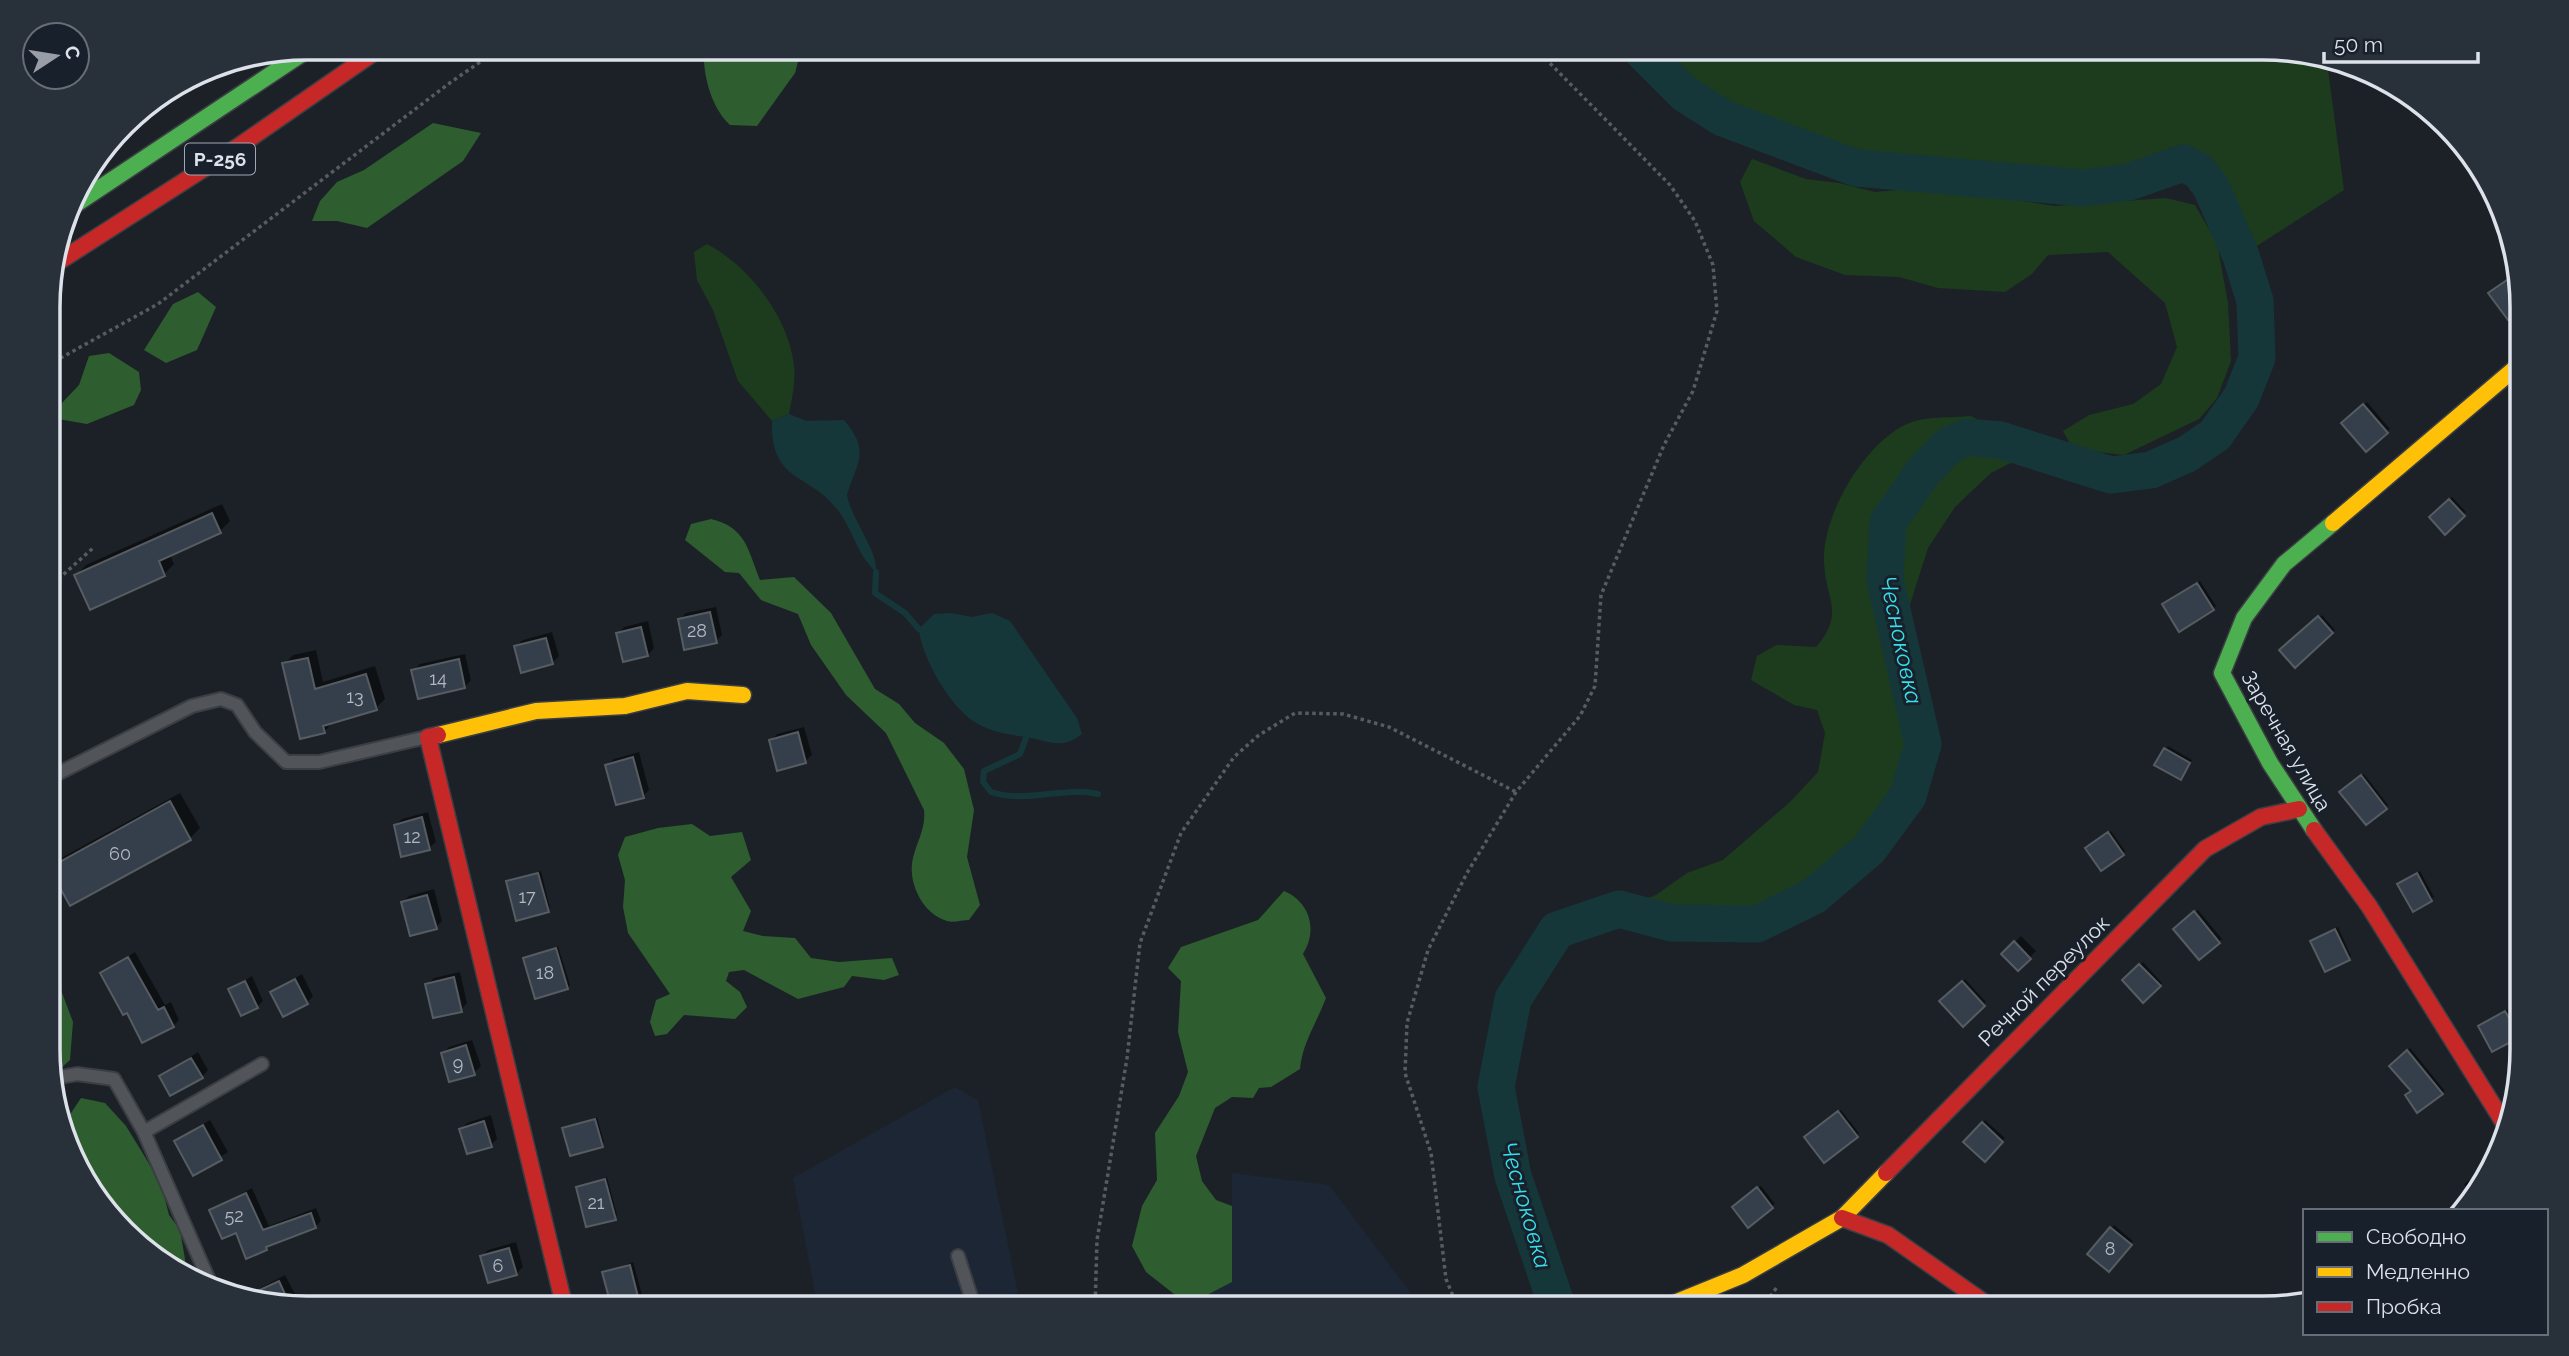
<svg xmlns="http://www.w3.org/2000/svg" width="2569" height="1356" viewBox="0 0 2569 1356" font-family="Raleway,sans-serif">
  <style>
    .built { fill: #1c2635 }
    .green { fill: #1c3c1d }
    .forest { fill: #2e5d2f }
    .water { fill: #163739 }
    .shadow { fill: #0007 }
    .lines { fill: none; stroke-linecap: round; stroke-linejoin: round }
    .stream { stroke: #163739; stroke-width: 6 }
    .river { stroke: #163739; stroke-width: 37 }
    .building { fill: #353f4c; stroke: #575c61; stroke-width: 2 }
    .lane-casing { stroke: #3b3e43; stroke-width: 16 }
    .fast-casing { stroke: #3b3e43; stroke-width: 19 }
    .slow-casing { stroke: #3b3e43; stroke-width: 19 }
    .jam-casing { stroke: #3b3e43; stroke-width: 19 }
    .path { stroke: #585b5f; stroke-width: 3.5; stroke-dasharray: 3.5 3.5; stroke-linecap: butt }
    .lane { stroke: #515458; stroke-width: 12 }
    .fast { stroke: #4caf50; stroke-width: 16 }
    .slow { stroke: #ffc107; stroke-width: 16 }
    .jam { stroke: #c62828; stroke-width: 16 }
    .labels { text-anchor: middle; stroke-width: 6; stroke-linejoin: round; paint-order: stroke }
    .number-label { font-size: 18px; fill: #b3b9c2 }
    .shield { fill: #18202b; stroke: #a2a8b1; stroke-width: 2 }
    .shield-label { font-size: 19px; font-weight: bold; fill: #dde2ea }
    .street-label { font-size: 21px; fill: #dde2ea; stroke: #18202b }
    .water-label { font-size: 23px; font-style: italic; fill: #35dfea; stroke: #18202b }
    .rim { fill: none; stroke: #dde2ea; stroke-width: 3.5 }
  </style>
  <rect width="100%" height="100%" fill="#1c2127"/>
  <path class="built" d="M955 1087 978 1100 1018 1293 945 1309H818L793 1178Z
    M1232 1173 1329 1185 1422 1308 1182 1309 1232 1282Z"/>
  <path class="green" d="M1638 47H2262L2327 62 2344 190 2241 256C2226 223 2216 180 2183 163L2129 182 2084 188 1856 168 1723 118 1685 94Z
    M1752 159 1806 179 1839 183 1875 192 1933 187 2055 206 2166 198 2195 205 2217 243 2228 303 2231 361 2217 398 2199 419 2124 455 2073 449 2063 431 2089 415 2133 404 2161 384 2177 347 2165 303 2108 252 2048 255 2032 274 2005 292 1938 288 1899 277 1845 275 1796 257 1754 221 1740 182Z
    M707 244C749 266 788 316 794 365 796 381 792 398 789 414L772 421 738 381 713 310 697 280 694 252Z
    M1971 416 2034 451 1991 473 1955 507 1928 548 1898 642 1923 744 1908 796 1869 849 1814 896 1757 924 1672 923 1619 909 1656 895 1687 873 1723 860 1791 801 1818 772 1825 733 1817 710 1794 705 1751 680 1757 656 1776 645 1816 647C1846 612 1825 600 1824 561 1822 514 1867 438 1912 422 1930 416 1953 418 1971 416Z"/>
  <path class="forest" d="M704 47H802L795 73 757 126 730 125C711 108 702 73 704 47Z
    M433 123 481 133 463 161 367 228 337 221H312L320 201 337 182 364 170Z
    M198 292 216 307 197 350 166 363 144 350 173 304Z
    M109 353 139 372 141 390 134 405 87 424 58 419 60 405 79 385 89 356Z
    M711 519C746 527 748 550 760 580L794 577 831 613 875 689 899 704 915 723 944 743 964 769 974 810 967 857 980 905 969 920C963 920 953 923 947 921 922 914 907 881 913 858 917 841 926 828 924 810L886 733 846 695 811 645 798 614 761 600 739 573 725 572 685 540 691 524Z
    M692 824 710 836 742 832 751 860 731 877 751 911 743 931 763 936 795 938 811 958 839 962 892 958 899 975 884 980 852 976 844 987 798 999 744 970 729 972 726 981 740 992 747 1007 735 1019 684 1015 667 1034 655 1036 650 1022 656 1000 670 994 628 933 623 907 625 880 618 855 625 837 658 828Z
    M1284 891C1310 902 1318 930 1303 954L1326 998C1317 1022 1302 1044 1300 1069L1271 1087 1259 1088 1253 1098 1232 1097 1215 1108 1196 1156 1202 1181 1216 1200 1232 1206V1282L1188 1305 1146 1272 1132 1246 1142 1206 1157 1180 1155 1133 1179 1096 1188 1072 1178 1032 1181 981 1168 968 1181 947 1258 920Z
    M49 958 73 1022 70 1060 59 1070 49 1065Z
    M81 1098 105 1103 126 1126 142 1152 161 1184 169 1215 180 1230 186 1265 194 1282 101 1207 76 1148 69 1116Z"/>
  <path class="water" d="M789 414 806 421 844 420C871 452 857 461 847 495 852 521 878 550 876 572 855 552 853 528 836 508 809 473 770 482 772 421Z
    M951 613 972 617 992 613 1010 621 1077 718 1082 734C1065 747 1055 744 1036 739 1016 735 996 734 978 724 952 711 921 657 919 629L934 614Z"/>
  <path class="shadow" d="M2513 277 2520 286V310L2493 290Z
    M2367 402 2390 429 2366 450 2343 423Z
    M2452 497 2466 512 2445 532 2432 517Z
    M222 504 230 521 220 531 170 555 174 564 164 574 76 575 86 565Z
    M2200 581 2216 606 2213 609 2167 602Z
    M716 607 722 635 716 641 680 619 686 613Z
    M2322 615 2335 630 2295 665 2282 650Z
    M648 621 654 648 648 655 618 633 624 627Z
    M552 632 559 656 552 663 516 646 523 640Z
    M316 650 323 682 375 666 385 699 376 708 332 723 324 732 284 664 293 655Z
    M465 654 471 680 465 687 413 671 420 664Z
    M804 727 812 755 805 761 771 741 777 734Z
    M2168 746 2192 760 2183 775 2157 764Z
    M639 752 649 790 643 796 607 765 614 759Z
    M2364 774 2388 805 2366 823 2344 790Z
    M180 793 200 828 190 838 51 868 61 858Z
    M428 812 436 842 429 848 395 825 402 819Z
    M2111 831 2125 851 2123 854 2089 845Z
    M541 871 550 908 548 911 507 882Z
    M2420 871 2434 897 2413 910 2399 884Z
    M434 889 442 921 436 927 402 903 409 896Z
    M2198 910 2222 939 2199 958 2176 929Z
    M2338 927 2351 956 2349 958 2312 941Z
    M2021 936 2036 951 2018 969 2003 954Z
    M558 946 570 985 567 988 525 958Z
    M135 952 165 1005 171 1002 179 1020 173 1026 128 1011 102 973Z
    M2143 962 2162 983 2143 1001 2124 981Z
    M460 972 467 1003 461 1010 427 984 434 978Z
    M302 974 313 996 307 1003 272 993Z
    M252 976 263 1001 257 1007 230 990Z
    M1965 979 1986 1002 1963 1024 1942 1002Z
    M2508 1009 2521 1033 2518 1035 2480 1026Z
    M472 1040 481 1066 474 1073 443 1053 449 1047Z
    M2410 1048 2445 1091 2442 1093 2413 1090 2391 1066Z
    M198 1052 208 1070 202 1077 161 1076Z
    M1841 1110 1859 1133 1857 1136 1809 1134Z
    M491 1115 497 1139 491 1145 461 1129 467 1123Z
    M597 1117 604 1142 602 1145 564 1128Z
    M210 1120 228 1152 194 1174 176 1141Z
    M1985 1120 2005 1138 1985 1159 1966 1142Z
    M2496 1160 2495 1164 2473 1197 2464 1184Z
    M607 1177 617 1215 615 1218 578 1187Z
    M1761 1186 1775 1204 1748 1225 1737 1204Z
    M252 1188 269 1226 316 1208 321 1221 315 1227 272 1243 266 1249 211 1211Z
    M2114 1225 2133 1241 2109 1270 2090 1254Z
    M516 1242 523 1267 516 1274 482 1256 488 1250Z
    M633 1262 646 1309H614L604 1273Z
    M285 1275 295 1294 288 1301 283 1303 257 1297 255 1293 262 1287Z"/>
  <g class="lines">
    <path class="stream" d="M876 572 875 593 905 613 919 629
      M1026 738 1020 754 984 771 983 782 991 792C1027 804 1062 786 1098 794"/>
    <path class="river" d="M1561 1308 1556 1303 1513 1176 1496 1087 1513 999 1557 930 1619 909 1672 923 1757 924 1814 896 1869 849 1908 796 1923 744 1885 580 1888 522 1924 471 1948 446 1966 437 2000 440 2111 475 2151 470 2187 454 2215 435 2241 398 2257 358 2255 301 2241 256 2211 187 2199 171 2183 163 2129 182 2084 188 1856 168 1723 118 1685 94 1638 47"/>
  </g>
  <path class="building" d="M2510 278 2520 292V312L2508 320 2488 293Z
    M2363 404 2388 433 2366 452 2341 423Z
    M2449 499 2465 516 2445 535 2429 517Z
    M212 513 221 533 159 561 165 576 90 610 74 575Z
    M2197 583 2214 610 2179 632 2162 604Z
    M710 612 717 643 684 650 678 619Z
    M2318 616 2333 633 2295 668 2279 650Z
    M641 627 648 656 623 662 616 633Z
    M546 638 553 664 521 673 514 646Z
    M308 658 315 689 366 674 377 710 323 726 325 733 300 739 282 663Z
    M459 659 465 688 418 699 411 670Z
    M798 732 806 763 777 771 769 740Z
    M2164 748 2190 763 2181 780 2154 765Z
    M633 757 644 798 616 805 605 765Z
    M2361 775 2387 809 2366 825 2339 792Z
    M170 801 191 840 70 906 49 868Z
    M422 817 430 850 401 857 394 825Z
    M2108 832 2124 855 2101 871 2085 848Z
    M538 873 549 912 516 921 506 881Z
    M2417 873 2432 901 2413 912 2397 884Z
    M427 895 437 929 410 936 401 902Z
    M2194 911 2220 943 2199 960 2173 929Z
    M2335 929 2350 960 2325 972 2310 941Z
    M2014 941 2031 959 2018 971 2001 954Z
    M556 948 568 989 535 999 523 958Z
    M128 957 158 1010 164 1007 174 1027 142 1043 127 1013 123 1015 100 973Z
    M2139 964 2161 986 2143 1003 2122 980Z
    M454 977 462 1012 433 1018 425 984Z
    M295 979 308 1004 283 1017 270 992Z
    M245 981 258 1008 241 1016 228 989Z
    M1962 981 1985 1006 1963 1027 1939 1001Z
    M2505 1011 2520 1037 2492 1052 2478 1026Z
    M466 1045 475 1075 449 1082 441 1053Z
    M2407 1050 2443 1094 2417 1113 2405 1095 2411 1091 2389 1066Z
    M191 1058 203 1078 170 1096 159 1076Z
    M1838 1111 1858 1137 1824 1163 1804 1137Z
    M595 1119 603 1147 570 1156 562 1128Z
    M484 1121 492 1147 467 1154 459 1129Z
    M1982 1122 2003 1142 1985 1162 1963 1142Z
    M203 1125 222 1160 193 1176 174 1141Z
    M605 1179 616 1220 586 1227 576 1187Z
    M1757 1187 1773 1208 1748 1228 1732 1207Z
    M246 1193 263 1230 311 1213 316 1228 266 1247 267 1250 246 1259 236 1233 222 1239 209 1210Z
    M2110 1227 2132 1245 2109 1272 2087 1254Z
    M509 1248 517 1275 488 1283 480 1256Z
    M630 1265 641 1309H612L602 1272Z
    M279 1281 290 1305 249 1295Z"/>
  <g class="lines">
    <g class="lane-casing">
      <path id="lane" d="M49 778 192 706 221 699 237 705 255 732 286 762H319L427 737
        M50 1079 77 1074 114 1079 144 1132 212 1287
        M144 1132 262 1064
        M958 1256 975 1309"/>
    </g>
    <g class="fast-casing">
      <path id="fast" d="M70 208 312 47
        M2314 830 2270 763 2222 673 2244 618 2284 564 2333 523"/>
    </g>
    <g class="slow-casing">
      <path id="slow" d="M2333 523 2520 364
        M438 735 536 711 625 706 687 691 743 695
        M1662 1308 1743 1275 1842 1218 1886 1173"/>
    </g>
    <g class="jam-casing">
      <path id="jam" d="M55 264 239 146 382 47
        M438 735 428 737 565 1309
        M2314 830 2369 906 2504 1123
        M1886 1173 2205 849 2261 817 2299 809
        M1842 1218 1888 1235 1992 1308"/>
    </g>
    <path class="path" d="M48 365 158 304 451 82 502 47
      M48 597 55 582 93 548
      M1458 1308 1446 1279 1431 1153 1405 1073 1407 1023 1428 950 1467 873 1516 792 1580 716 1595 686 1601 595 1664 445 1693 391 1717 311 1713 265 1695 221 1670 185 1534 47
      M1762 1308 1777 1287
      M1095 1309 1097 1240 1127 1058 1140 943 1181 833 1234 757 1259 735 1295 713 1343 714 1389 727 1516 792"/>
    <use href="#lane" class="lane"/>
    <use href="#fast" class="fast"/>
    <use href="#slow" class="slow"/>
    <use href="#jam" class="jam"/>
  </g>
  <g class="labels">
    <g class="number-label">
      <text x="697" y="637">28</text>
      <text x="438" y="685">14</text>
      <text x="355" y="703">13</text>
      <text x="412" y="843">12</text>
      <text x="120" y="860">60</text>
      <text x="527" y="903">17</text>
      <text x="545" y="979">18</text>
      <text x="458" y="1070">9</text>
      <text x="596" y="1209">21</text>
      <text x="234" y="1222">52</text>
      <text x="2110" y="1255">8</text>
      <text x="498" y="1272">6</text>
    </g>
    <rect class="shield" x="185" y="143.5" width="70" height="31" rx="5"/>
    <g class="shield-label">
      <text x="220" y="166">Р-256</text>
    </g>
    <g class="street-label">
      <text transform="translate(2286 741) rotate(60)" y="7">Заречная улица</text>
      <text transform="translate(2044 981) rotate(-45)" y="7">Речной переулок</text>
    </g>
    <g class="water-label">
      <text transform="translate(1901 640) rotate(78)" y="8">Чесноковка</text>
      <text transform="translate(1526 1205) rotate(74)" y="8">Чесноковка</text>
    </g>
  </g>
  <path d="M0 0H2569V1356H0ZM307 60H2263A247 247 0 0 1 2510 307V1049A247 247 0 0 1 2263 1296H307A247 247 0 0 1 60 1049V307A247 247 0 0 1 307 60Z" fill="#28303a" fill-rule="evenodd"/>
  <path class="rim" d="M307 60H2263A247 247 0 0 1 2510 307V1049A247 247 0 0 1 2263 1296H307A247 247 0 0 1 60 1049V307A247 247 0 0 1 307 60Z"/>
  <rect x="2303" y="1209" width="245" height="126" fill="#18202b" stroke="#676e77" stroke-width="2"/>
  <rect x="2317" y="1232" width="35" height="10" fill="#4caf50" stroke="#676e77" stroke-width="2"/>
  <text x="2366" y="1244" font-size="21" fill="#dde2ea">Свободно</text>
  <rect x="2317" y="1267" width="35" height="10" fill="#ffc107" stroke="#676e77" stroke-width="2"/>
  <text x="2366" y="1279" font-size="21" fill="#dde2ea">Медленно</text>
  <rect x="2317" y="1302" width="35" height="10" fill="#c62828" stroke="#676e77" stroke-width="2"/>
  <text x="2366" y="1314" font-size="21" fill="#dde2ea">Пробка</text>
  <g transform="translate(56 56) rotate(78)"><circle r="33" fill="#18202b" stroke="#676e77" stroke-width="2"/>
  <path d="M0-5L12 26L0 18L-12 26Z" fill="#999ea6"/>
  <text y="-10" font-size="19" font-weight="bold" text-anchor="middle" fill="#dde2ea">С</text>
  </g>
  <path d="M2324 52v10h154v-10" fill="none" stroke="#dde2ea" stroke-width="3.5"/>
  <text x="2334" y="52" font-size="21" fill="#dde2ea" stroke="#18202b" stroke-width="5" paint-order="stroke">50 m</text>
</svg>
